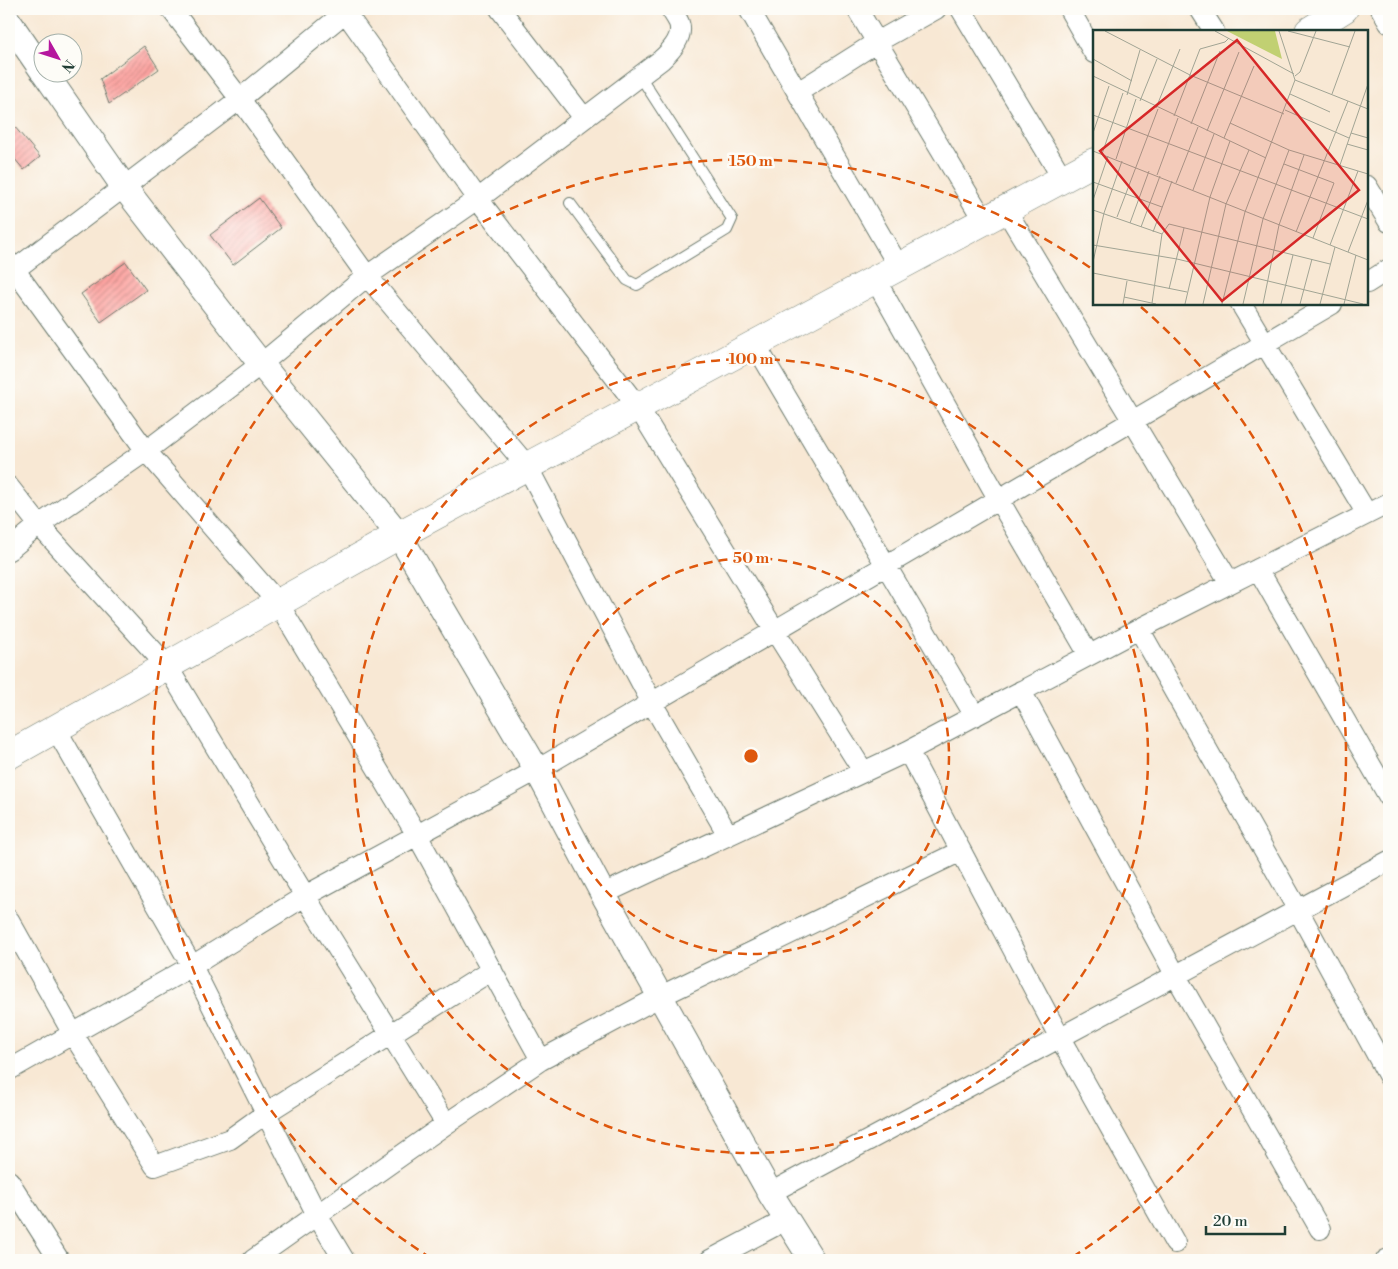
<svg xmlns="http://www.w3.org/2000/svg" width="1398" height="1269" viewBox="0 0 1398 1269" font-family="'Libre Bodoni',serif">
  <style>
    .building { fill: url(#building-hatch) }
    .lines { fill: none; stroke-linecap: round; stroke-linejoin: round }
    .service-casing { stroke: #6b796c; stroke-width: 12 }
    .minor-casing { stroke: #6b796c; stroke-width: 22 }
    .tertiary-casing { stroke: #6b796c; stroke-width: 27 }
    .secondary-casing { stroke: #6b796c; stroke-width: 29 }
    .service { stroke: #fff; stroke-width: 10 }
    .minor { stroke: #fff; stroke-width: 20 }
    .tertiary { stroke: #fff; stroke-width: 25 }
    .secondary { stroke: #fff; stroke-width: 28 }
    .ring { fill: none; stroke: #de580e; stroke-width: 2.5; stroke-dasharray: 9 6 }
    .inset-road { fill: none; stroke: #a1a494; stroke-width: 1 }
    .view { fill: #d62828; fill-opacity: 0.15; stroke: #d62828; stroke-width: 2.5 }
    .inset-edge { fill: none; stroke: #1f3d34; stroke-width: 2.5 }
    .centre { fill: #de580e; stroke: #fdfcf7; stroke-width: 2.5 }
    .ring-label { font-size: 15px; text-anchor: middle; font-weight: bold; fill: #de580e; stroke: #fdfcf7; stroke-width: 5; stroke-linejoin: round; paint-order: stroke }
  </style>
  <defs>
    <pattern id="building-hatch" width="6" height="6" patternUnits="userSpaceOnUse" patternTransform="scale(1.25)"><rect width="6" height="6" fill="#fda3a0"/><path d="M-1 1l2-2M0 6l6-6M5 7l2-2" fill="none" stroke="#cc8683"/></pattern>
  </defs>
  <rect width="100%" height="100%" fill="#fdfcf7"/>
  <filter id="ink" filterUnits="userSpaceOnUse"><feTurbulence type="fractalNoise" baseFrequency=".02" numOctaves="2"/><feDisplacementMap in="SourceGraphic" scale="10" xChannelSelector="R" yChannelSelector="G"/><feConvolveMatrix kernelMatrix="1 2 1 2 8 2 1 2 1" color-interpolation-filters="sRGB"/></filter>
  <filter id="wash" filterUnits="userSpaceOnUse"><feTurbulence type="fractalNoise" baseFrequency=".0096" numOctaves="4" result="noise"/><feDisplacementMap in="SourceGraphic" scale="20" xChannelSelector="R" yChannelSelector="G"/><feGaussianBlur stdDeviation="1.12" result="paint"/><feColorMatrix in="noise" values="0 0 0 0 0 0 0 0 0 0 0 0 0 0 0 0 0 1.4 0 .05"/><feComposite in="paint" operator="in"/></filter>
  <g filter="url(#wash)">
    <rect width="100%" height="100%" fill="#f8e8d4"/>
    <g id="blocks">
      <path class="building" d="M144 46 159 69 109 104 100 79Z
        M9 120 40 157 24 170 9 152Z
        M259 198 281 228 233 265 210 235Z
        M126 262 146 290 101 322 81 294Z"/>
    </g>
  </g>
  <g filter="url(#ink)">
    <use href="#blocks" fill-opacity="0" stroke="#6b796c" stroke-width="1"/>
    <g class="lines">
      <g class="service-casing">
        <path id="service" d="M570 203 627 280 637 285 727 230 732 219 640 76"/>
      </g>
      <g class="minor-casing">
        <path id="minor" d="M171 9 240 99 367 276 527 466 652 703 728 835
          M343 9 478 199 638 407 775 631 863 771
          M500 9 584 118
          M749 9 899 267
          M857 9 984 221
          M961 9 1063 179
          M1069 9 1094 53
          M1200 9 1214 31
          M1381 9 1389 23
          M798 92 877 42 936 9
          M1367 186 1389 222
          M1006 210 1230 583
          M9 262 146 451 278 603 417 835 541 1060
          M9 274 240 99 349 9
          M875 279 999 500 1089 655
          M1367 283 1389 269
          M1241 304 1367 514
          M755 344 975 716
          M9 487 39 525 167 666 305 896 446 1124
          M9 550 39 525 146 451 261 364 367 276 478 199 661 60C671 51 684 37 679 23 677 18 673 13 671 9
          M1258 569 1389 797
          M1139 629 1298 910 1389 1077
          M1021 691 1176 976 1320 1229
          M56 729 192 966 317 1215 344 1260
          M908 751 1060 1038 1175 1243
          M603 894 908 751 1139 629 1389 503
          M9 920 73 1034 155 1166 230 1139 269 1111 492 970
          M9 1070 192 966 305 896 537 770 1332 304
          M9 1181 59 1260
          M770 1193 1389 861
          M253 1260 446 1124 541 1060 661 996 961 851
          M710 1260 786 1220
          M1386 1260 1389 1259"/>
      </g>
      <g class="tertiary-casing">
        <path id="tertiary" d="M9 22 42 70
          M44 72 124 187 261 364 399 535 537 770 603 894 770 1193 812 1260"/>
      </g>
      <g class="secondary-casing">
        <path id="secondary" d="M1309 31 1344 9
          M9 755 399 535 1094 162"/>
      </g>
      <use href="#service" class="service"/>
      <use href="#minor" class="minor"/>
      <use href="#tertiary" class="tertiary"/>
      <use href="#secondary" class="secondary"/>
    </g>
  </g>
  <g class="ring">
    <circle cx="751" cy="756" r="198"/>
    <circle cx="751" cy="756" r="397"/>
    <path d="M431 1258A595 595 0 1 1 1092 269M1141 307A595 595 0 0 1 1071 1258"/>
  </g>
  <g transform="translate(1093 30)">
    <rect width="275" height="275" fill="#f8e8d4"/>
    <path d="M134 1H182L189 29Z" fill="#c1d072"/>
    <path class="inset-road" d="M12 1 97 45 191 84M122 1 201 44M195 1 257 17M0 29 39 51M0 46 173 128M202 46 207 42 223 1M202 50 275 79M197 64 237 82M239 64 262 1M34 65 47 20M47 71 64 29M63 78 87 19M192 80 256 108M0 85 275 189M81 86 107 19 132 12 136 8M137 93 196 120 275 144M98 94 127 21M114 101 146 22M0 103 16 56M258 103 275 108M131 108 161 36M254 114 275 120M0 121 275 230M9 124 30 63M23 129 43 69M191 134 241 153 220 208M247 135 275 54M64 145 85 88M0 152 69 177M83 153 105 97M100 160 121 104M0 170 15 126M0 180 69 204M24 187 65 79M37 193 56 141M48 197 67 146M60 202 79 151M203 202 255 71M0 215 84 229 270 274M237 215 265 141M255 222 275 170M0 232 11 183 29 131M0 243 94 262M76 259 91 198M31 267 63 274M59 273 69 204 76 194 237 234M30 274 34 251M92 274 117 167 137 111M110 274 133 174 156 120M129 274 152 182 202 50 186 1M150 274 170 189 196 120M170 274 186 195 211 125M188 274 200 225M207 274 219 229M227 274 242 217M251 274 263 225"/>
    <path class="view" d="M144 10 266 160 129 271 7 121Z"/>
    <rect width="275" height="275" class="inset-edge"/>
  </g>
  <circle cx="751" cy="756" r="8" class="centre"/>
  <g class="ring-label">
    <text x="751" y="166">150 m</text>
    <text x="751" y="364">100 m</text>
    <text x="751" y="563">50 m</text>
  </g>
  <rect width="1398" height="1269" fill="none" stroke="#fdfcf7" stroke-width="30"/>
  <g transform="translate(58 58) rotate(129)"><circle r="24" fill="#fdfcf7" stroke="#a4b0a9"/>
  <path d="M0-4L9 19L0 12L-9 19Z" fill="#b5179e"/>
  <text y="-8" font-size="14" font-weight="bold" text-anchor="middle" fill="#1f3d34">N</text>
  </g>
  <path d="M1206 1226v8h79v-8" fill="none" stroke="#1f3d34" stroke-width="2.5"/>
  <text x="1213" y="1226" font-size="15" fill="#1f3d34" stroke="#fdfcf7" stroke-width="4" paint-order="stroke">20 m</text>
</svg>
